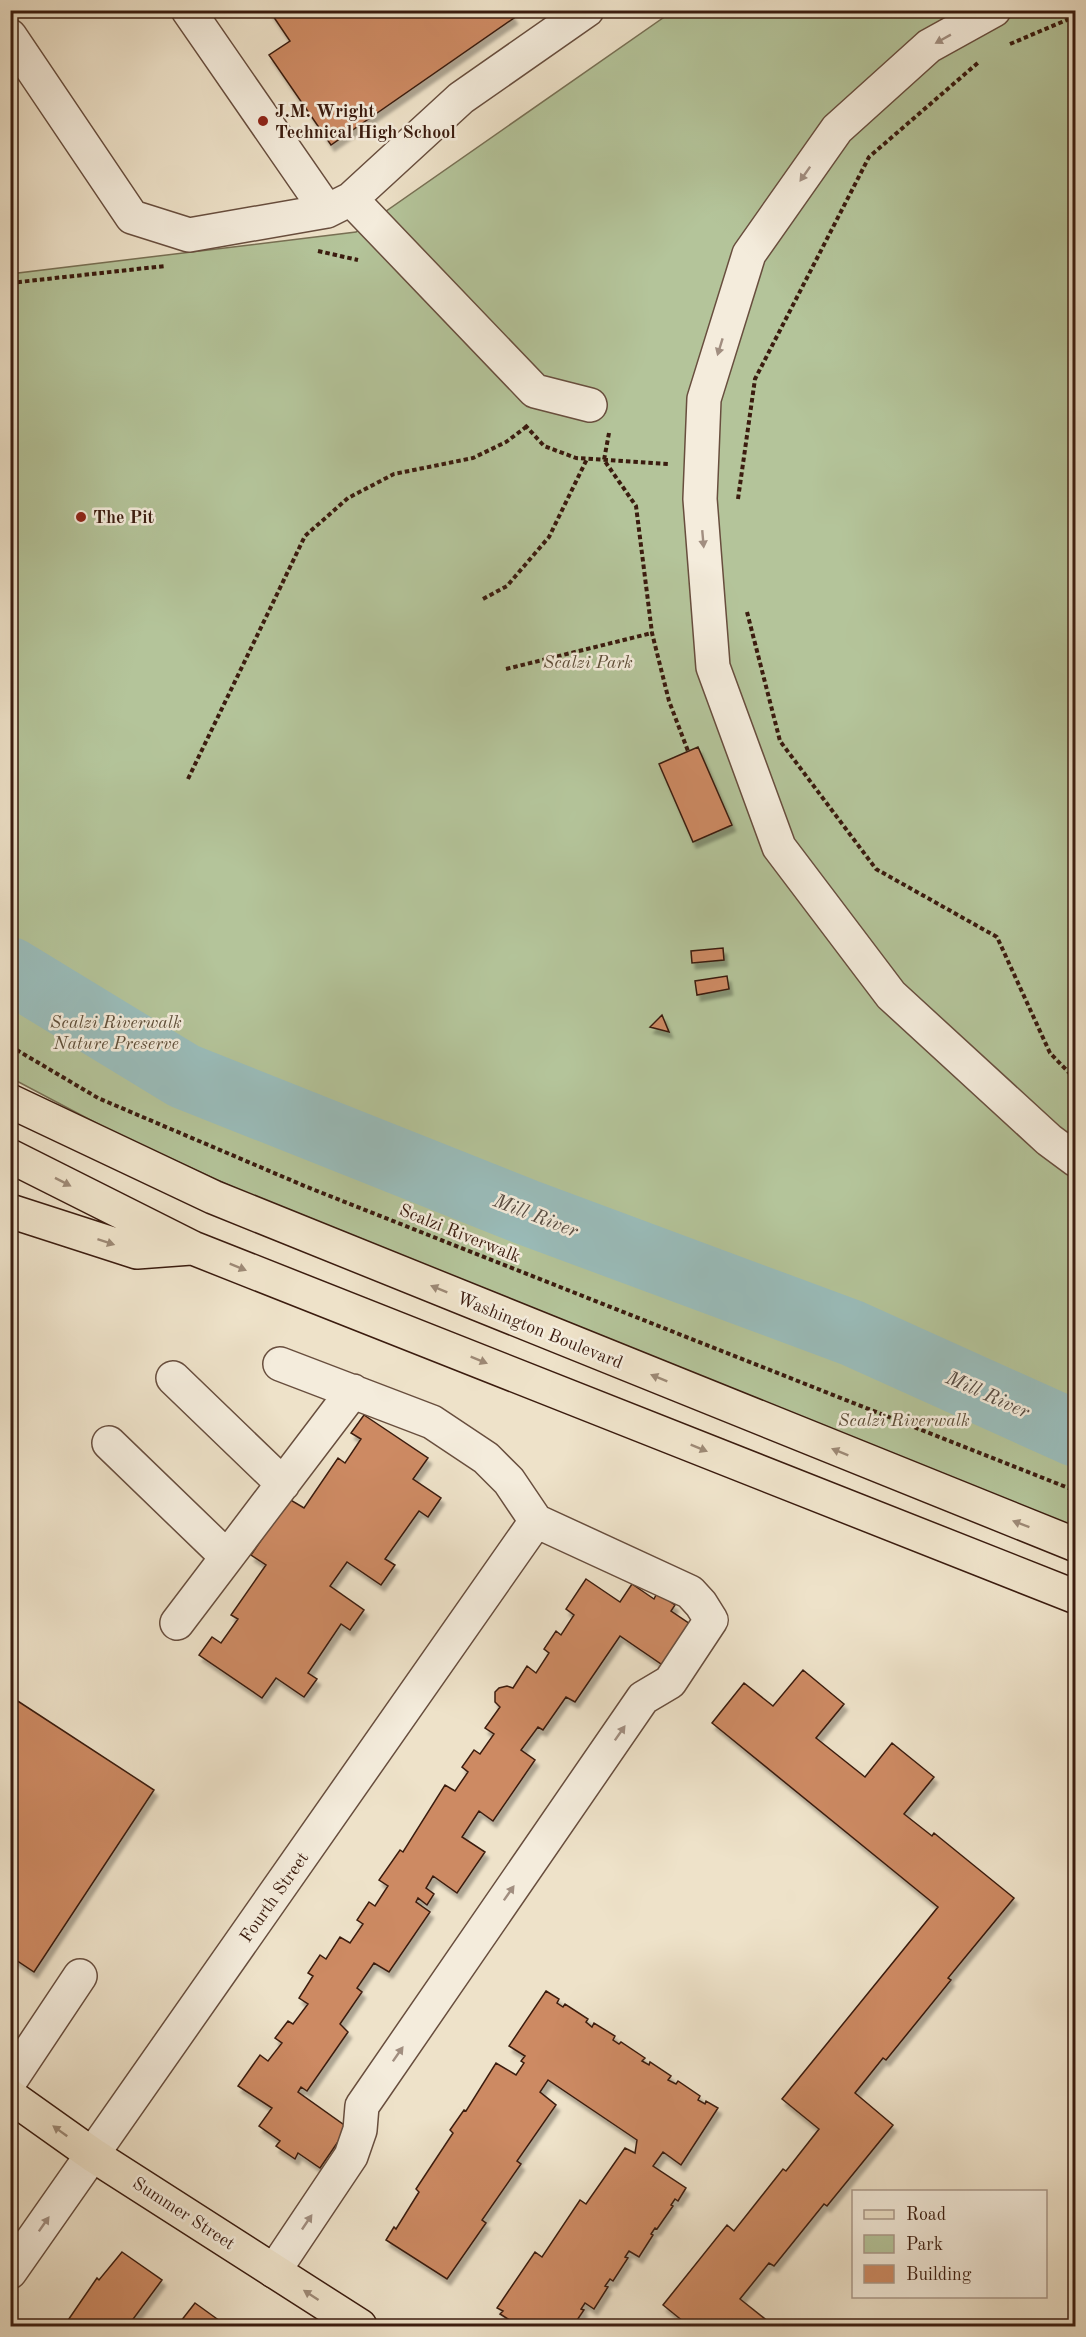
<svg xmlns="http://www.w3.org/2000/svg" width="1086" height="2337" viewBox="0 0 1086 2337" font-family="'Old Standard TT',serif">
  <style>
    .green { fill: #b4c49a; stroke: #787054; stroke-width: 1.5 }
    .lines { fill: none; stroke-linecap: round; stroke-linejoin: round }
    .river { stroke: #9abdbb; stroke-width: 66 }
    .building { fill: #cd8a63; stroke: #3b1c0f; stroke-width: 1.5; filter: url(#shadow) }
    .minor-casing { stroke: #684e3e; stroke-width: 36 }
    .major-casing { stroke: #3b1c0f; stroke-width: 36 }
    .path { stroke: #3b1c0f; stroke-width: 4; stroke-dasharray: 4.5 3; stroke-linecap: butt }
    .minor { stroke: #f4ecdc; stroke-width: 33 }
    .major { stroke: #eee2c9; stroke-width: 33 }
    .oneway { fill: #a18e80 }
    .oneway2 { fill: #9d8975 }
    .poi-dot { fill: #8f2418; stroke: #f4ecdc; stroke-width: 2 }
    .labels { text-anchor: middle; stroke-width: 5; stroke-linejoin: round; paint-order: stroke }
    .poi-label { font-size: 18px; font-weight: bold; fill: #3b1c0f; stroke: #f4ecdc; text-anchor: start }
    .park-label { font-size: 18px; font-style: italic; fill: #5f4e39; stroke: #f4ecdc }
    .street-label { font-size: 18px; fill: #3b1c0f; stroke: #f4ecdc }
    .water-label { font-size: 20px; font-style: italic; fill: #584c43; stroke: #f4ecdc }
  </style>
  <defs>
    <filter id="shadow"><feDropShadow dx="3.5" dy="6" stdDeviation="1.5" flood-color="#0004"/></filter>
  </defs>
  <rect width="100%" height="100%" fill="#eee2c9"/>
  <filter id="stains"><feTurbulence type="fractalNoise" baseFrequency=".00333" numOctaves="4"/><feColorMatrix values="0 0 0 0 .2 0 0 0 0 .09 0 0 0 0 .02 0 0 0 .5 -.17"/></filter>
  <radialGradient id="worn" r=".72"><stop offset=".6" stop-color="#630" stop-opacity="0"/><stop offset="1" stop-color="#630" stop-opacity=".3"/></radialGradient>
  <path class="green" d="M673 11H1075V1527L460 1279 272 1205 115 1133 11 1078 10 274 356 232Z"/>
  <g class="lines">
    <path class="river" d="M10 970 184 1076 526 1212 852 1333 1076 1434"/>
  </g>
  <path class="building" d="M269 10H509L514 18 331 145 269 55 290 41Z
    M698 747 732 825 693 842 659 764Z
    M723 948 724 960 692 963 691 951Z
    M727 976 729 989 697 995 695 981Z
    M662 1015 669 1032 650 1027Z
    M364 1415 428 1458 413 1479 441 1498 428 1517 419 1511 385 1559 395 1565 381 1585 347 1562 330 1586 364 1610 350 1630 341 1624 308 1673 317 1679 304 1697 276 1678 262 1698 199 1655 212 1637 221 1643 238 1619 231 1615 266 1565 251 1555 289 1499 304 1508 338 1458 345 1463 361 1439 351 1433Z
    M586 1579 620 1602 632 1584 654 1599 657 1593 675 1605 671 1611 693 1626 664 1666 620 1636 575 1702 566 1697 543 1730 538 1727 521 1750 535 1760 493 1821 479 1811 462 1837 485 1852 457 1893 433 1876 426 1888 434 1894 427 1905 418 1898 416 1902 430 1912 389 1972 374 1963 357 1988 362 1992 340 2024 348 2032 307 2091 301 2087 298 2092 347 2127 344 2133 320 2168 298 2153 295 2159 276 2146 280 2141 259 2126 272 2108 238 2086 260 2055 268 2061 282 2043 275 2038 288 2021 293 2024 308 2004 299 1998 313 1976 308 1973 320 1955 326 1959 340 1937 350 1943 363 1924 357 1920 369 1902 375 1906 388 1886 379 1880 400 1850 403 1852 445 1785 455 1791 468 1772 462 1767 474 1750 480 1754 494 1734 485 1728 500 1707 495 1702V1692L499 1688 507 1686 513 1688 527 1666 536 1673 549 1653 544 1649 556 1631 561 1635 574 1615 566 1609Z
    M803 1670 844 1704 816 1738 865 1777 892 1743 934 1777 904 1814 932 1836 934 1833 1014 1898 948 1978 951 1980 886 2060 883 2058 855 2093 893 2125 827 2206 824 2204 774 2266 769 2263 740 2299 774 2326H689L663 2305 727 2225 734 2231 783 2169 786 2171 819 2129 782 2099 938 1907 712 1723 744 1683 773 1706Z
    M10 1696 154 1790 34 1972 10 1956Z
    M546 1991 559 1999 557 2003 563 2007 565 2004 588 2019 586 2022 592 2027 594 2023 615 2036 613 2040 619 2044 621 2042 645 2058 642 2061 649 2065 650 2062 671 2076 668 2080 676 2084 678 2081 700 2096 698 2100 705 2104 706 2101 718 2108 681 2165 663 2152 653 2166 686 2188 678 2201 675 2199 671 2205 673 2206 657 2229 655 2228 651 2234 653 2235 639 2257 629 2251 625 2257 628 2258 613 2281 610 2279 605 2286 608 2287 594 2309 585 2303 581 2309 584 2310 573 2326H519L500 2314 503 2311 497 2308 535 2252 542 2257 580 2200 586 2204 625 2148 635 2153 637 2140 548 2080 540 2092 556 2105 517 2161 521 2164 482 2220 486 2223 447 2279 386 2240 394 2227 396 2229 419 2192 416 2189 453 2133 450 2130 464 2110 466 2111 496 2063 516 2075 524 2063 521 2061 525 2056 509 2046Z
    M122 2252 162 2280 128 2326H64L97 2278 99 2280Z
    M195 2303 213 2316 227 2326H177Z"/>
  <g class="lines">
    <g class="minor-casing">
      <path id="minor" d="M188 10 327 211
        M994 10 929 46 837 129 749 254 704 399 700 499 713 667 779 847 891 995 1049 1140 1076 1160
        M10 36 132 217 189 235 327 211 351 199 461 98 587 10
        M351 199 535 391 590 405
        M173 1378 283 1484
        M109 1443 227 1557
        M177 1623 353 1391
        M10 2081 80 1976
        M274 2271 351 2156 360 2130 362 2106 643 1698 670 1682 711 1620 701 1604 690 1592 536 1521 509 1481 486 1458 432 1422 280 1364
        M10 2272 536 1521"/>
    </g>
    <g class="major-casing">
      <path id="major" d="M10 1101 213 1197 1076 1545
        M10 1156 193 1248 1076 1597
        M10 1211 137 1252 191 1248
        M10 2096 93 2155 360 2326"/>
    </g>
    <path class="path" d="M1010 44 1076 16
      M318 251 358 260
      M10 283 165 266
      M525 425 544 446 576 458 668 464
      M609 433 604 460 636 506 652 633 669 701 688 751
      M738 499 755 379 869 157 980 61
      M483 599 507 586 549 537 587 459
      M747 612 780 741 876 869 997 937 1050 1053 1076 1080
      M506 669 652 633
      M188 779 305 536 348 498 394 474 473 458 506 442 526 427
      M10 1046 98 1098 307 1187 1076 1491"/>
    <use href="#minor" class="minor"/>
    <use href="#major" class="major"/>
  </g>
  <defs><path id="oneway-solid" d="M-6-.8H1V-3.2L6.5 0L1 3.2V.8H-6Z" transform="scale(1.5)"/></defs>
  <g class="oneway">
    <use href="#oneway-solid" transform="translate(943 39) rotate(151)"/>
    <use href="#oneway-solid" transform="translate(805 174) rotate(125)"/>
    <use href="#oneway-solid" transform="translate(720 347) rotate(107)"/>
    <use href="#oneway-solid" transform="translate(703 539) rotate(85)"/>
    <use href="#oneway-solid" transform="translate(620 1733) rotate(-55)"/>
    <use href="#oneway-solid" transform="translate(509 1893) rotate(-55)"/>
    <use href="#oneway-solid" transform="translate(398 2054) rotate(-55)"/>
    <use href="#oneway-solid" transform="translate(307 2222) rotate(-56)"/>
    <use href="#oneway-solid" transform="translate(44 2224) rotate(-55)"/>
  </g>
  <g class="oneway2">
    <use href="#oneway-solid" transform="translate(63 1182) rotate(27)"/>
    <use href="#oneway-solid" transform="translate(106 1242) rotate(18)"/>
    <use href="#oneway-solid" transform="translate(238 1267) rotate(22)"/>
    <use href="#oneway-solid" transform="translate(439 1289) rotate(-158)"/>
    <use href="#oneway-solid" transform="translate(479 1360) rotate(22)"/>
    <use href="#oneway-solid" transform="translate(659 1378) rotate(-158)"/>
    <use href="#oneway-solid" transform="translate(699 1448) rotate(22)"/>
    <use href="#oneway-solid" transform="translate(840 1452) rotate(-158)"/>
    <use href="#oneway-solid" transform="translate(1021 1524) rotate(-159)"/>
    <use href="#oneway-solid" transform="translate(60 2131) rotate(-144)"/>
    <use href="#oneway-solid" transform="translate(311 2295) rotate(-147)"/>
  </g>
  <g class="poi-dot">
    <circle cx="263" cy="121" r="6"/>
    <circle cx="81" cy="517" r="6"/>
  </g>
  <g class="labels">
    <g class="poi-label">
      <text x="275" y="117">J.M. Wright<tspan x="275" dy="21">Technical High School</tspan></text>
      <text x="93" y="523">The Pit</text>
    </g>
    <g class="park-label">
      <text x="588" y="668">Scalzi Park</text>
      <text x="116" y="1028">Scalzi Riverwalk<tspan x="116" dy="21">Nature Preserve</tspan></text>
      <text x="904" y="1426">Scalzi Riverwalk</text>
    </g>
    <g class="street-label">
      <text transform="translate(460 1233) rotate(22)" y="6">Scalzi Riverwalk</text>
      <text transform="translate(540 1330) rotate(22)" y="6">Washington Boulevard</text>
      <text transform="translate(274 1897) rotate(-55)" y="6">Fourth Street</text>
      <text transform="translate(184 2213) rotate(33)" y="6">Summer Street</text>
    </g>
    <g class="water-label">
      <text transform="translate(536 1215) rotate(21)" y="7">Mill River</text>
      <text transform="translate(988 1394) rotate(24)" y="7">Mill River</text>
    </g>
  </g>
  <rect width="1086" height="2337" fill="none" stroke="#eee2c9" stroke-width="36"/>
  <rect x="12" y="12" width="1062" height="2313" fill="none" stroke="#3b1c0f" stroke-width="3"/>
  <rect x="18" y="18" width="1050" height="2301" fill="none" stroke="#3b1c0f" stroke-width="1.5"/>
  <rect x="852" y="2190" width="195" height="108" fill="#f4ecdc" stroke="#aa998a" stroke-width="1.5"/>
  <rect x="864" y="2210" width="30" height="9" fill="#eee2c9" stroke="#aa998a" stroke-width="1.5"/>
  <text x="906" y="2220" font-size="18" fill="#3b1c0f">Road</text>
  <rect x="864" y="2235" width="30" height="18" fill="#b4c49a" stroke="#aa998a" stroke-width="1.5"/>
  <text x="906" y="2250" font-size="18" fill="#3b1c0f">Park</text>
  <rect x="864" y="2265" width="30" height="18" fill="#cd8a63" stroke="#aa998a" stroke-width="1.5"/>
  <text x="906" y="2280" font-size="18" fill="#3b1c0f">Building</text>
  <rect width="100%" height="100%" filter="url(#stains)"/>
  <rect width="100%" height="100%" fill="url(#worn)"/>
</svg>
